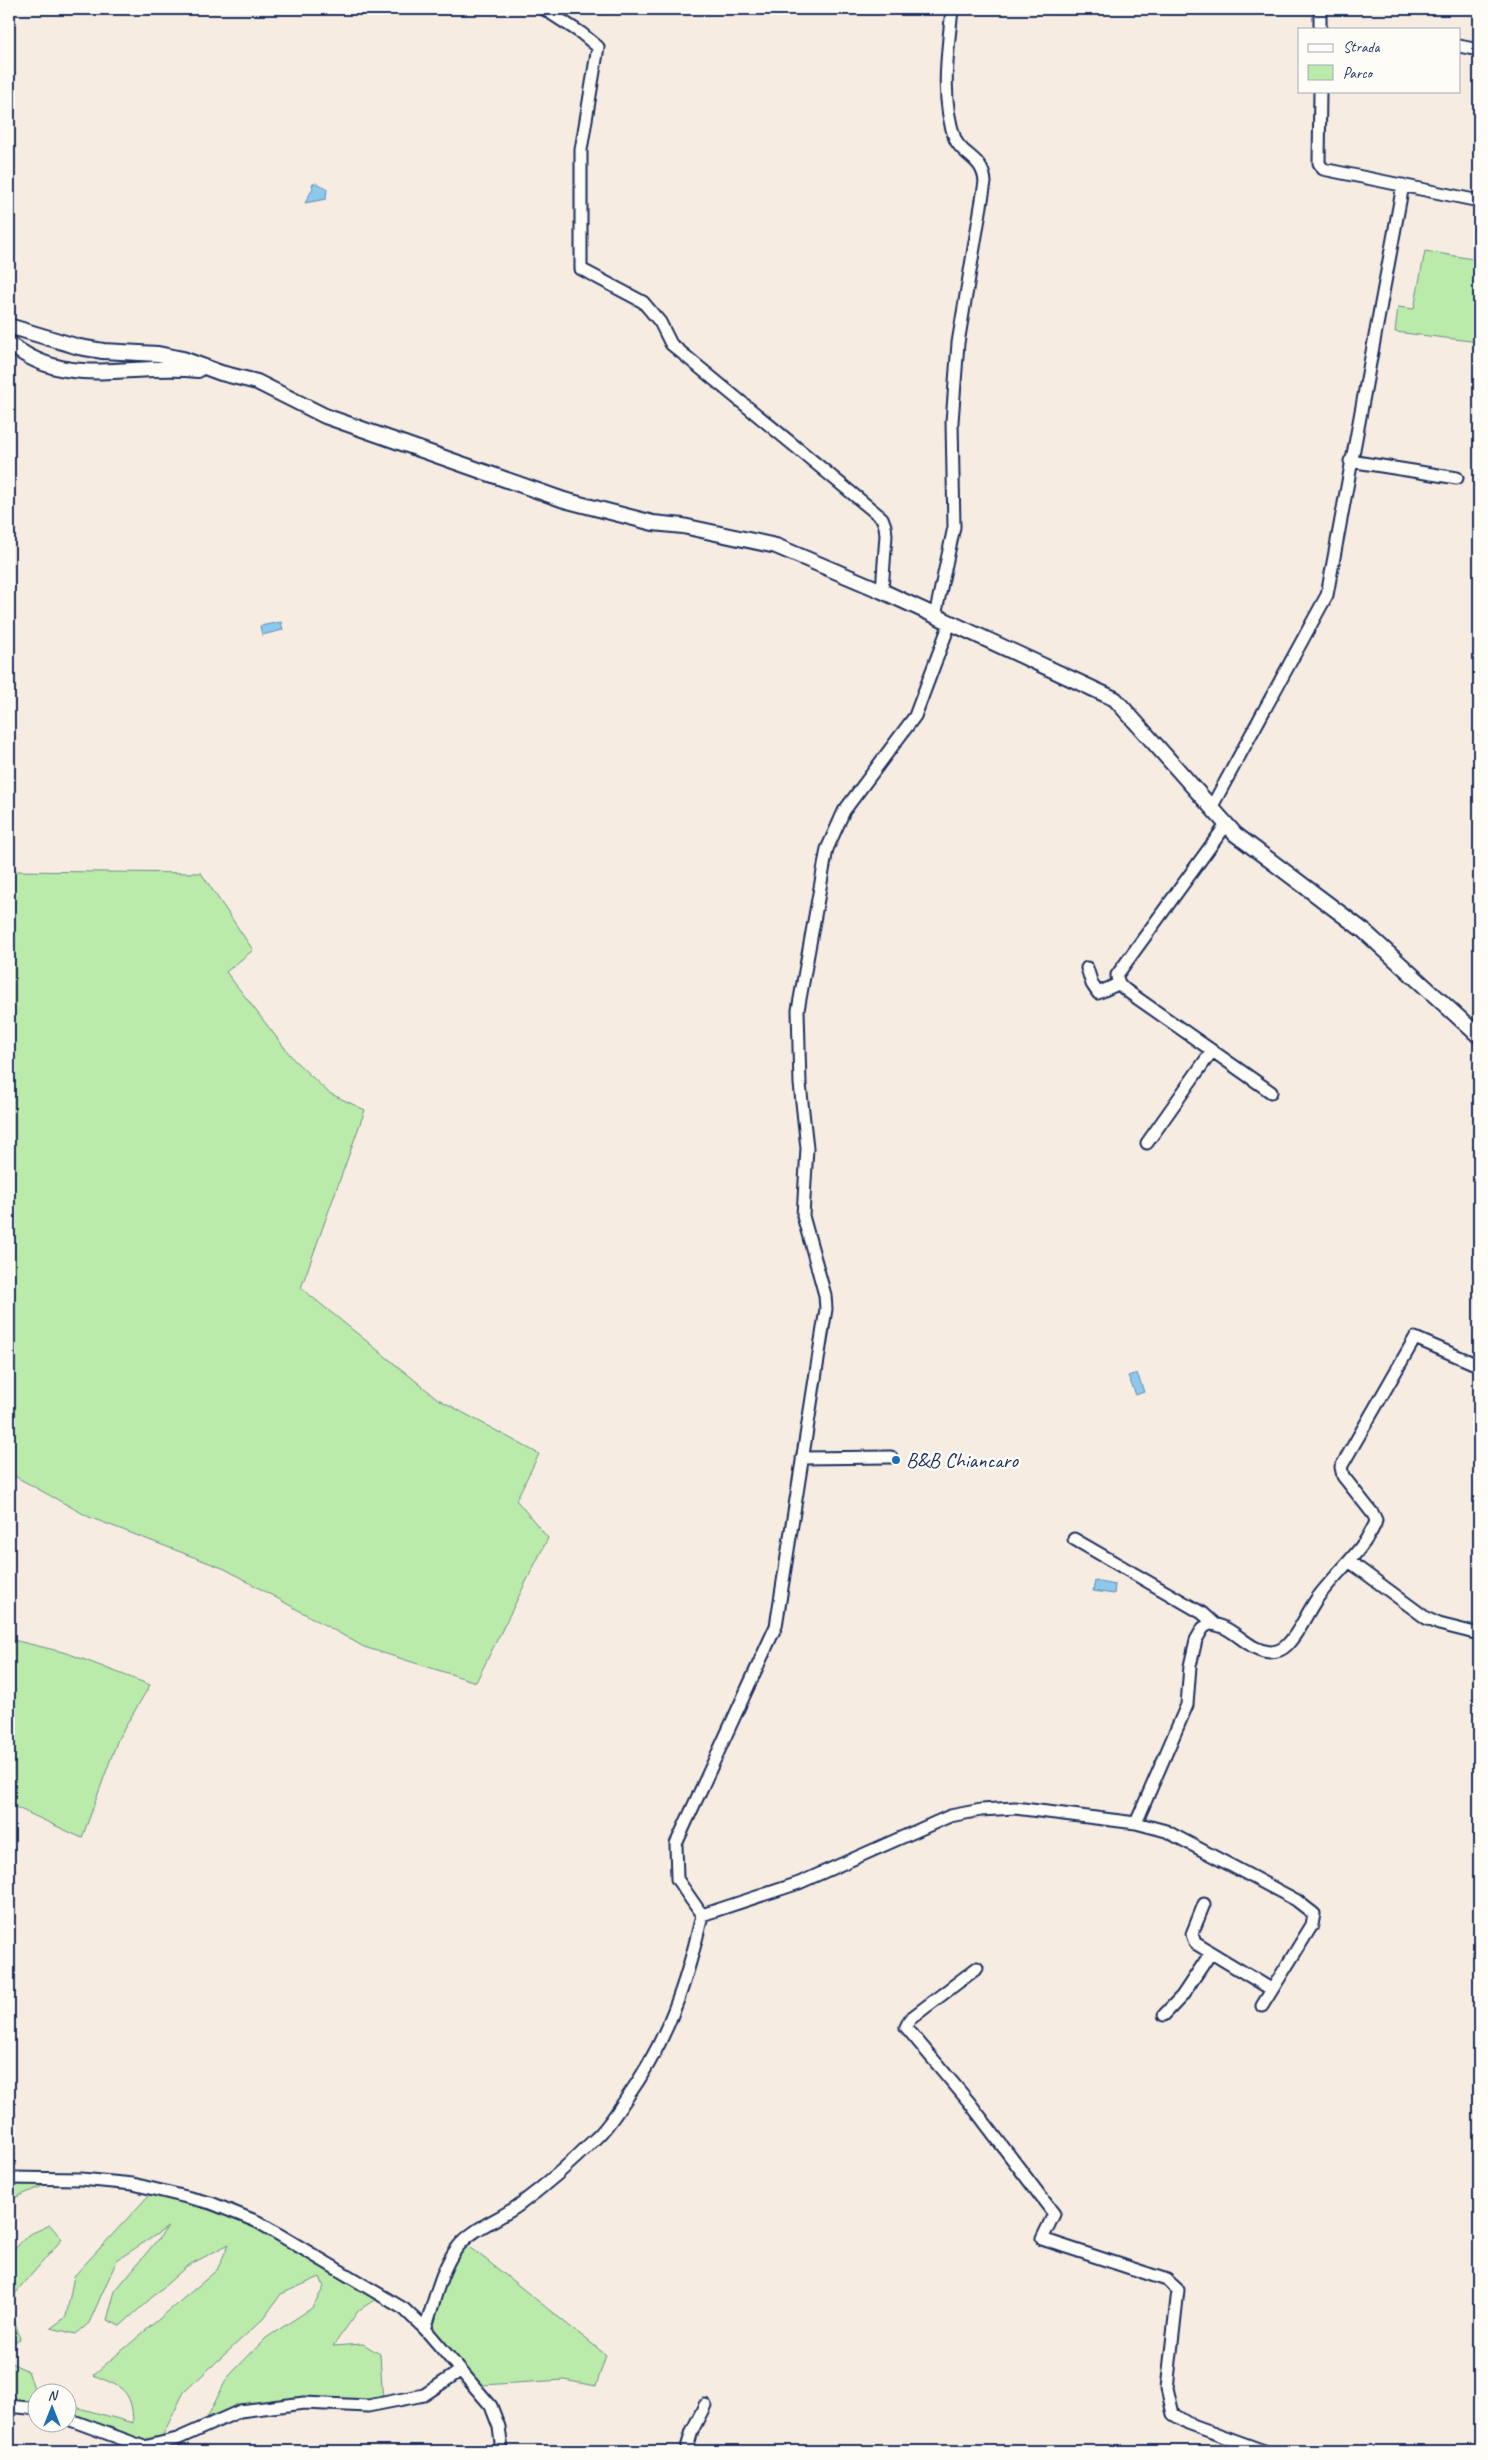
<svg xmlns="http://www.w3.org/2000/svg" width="1488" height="2460" viewBox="0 0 1488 2460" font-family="Caveat,sans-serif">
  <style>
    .green { fill: #bbebaa; stroke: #6b8d84 }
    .water { fill: #8cc9ec; stroke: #5f8bb3 }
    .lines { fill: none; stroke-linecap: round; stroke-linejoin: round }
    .minor-casing { stroke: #1b2f5e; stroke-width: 15 }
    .tertiary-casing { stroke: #1b2f5e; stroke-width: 18 }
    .minor { stroke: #fdfcf7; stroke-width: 11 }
    .tertiary { stroke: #fdfcf7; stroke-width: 14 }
    .poi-dot { fill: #1f6fb2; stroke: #fdfcf7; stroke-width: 2 }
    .labels { text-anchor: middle; stroke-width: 5; stroke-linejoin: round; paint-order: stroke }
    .poi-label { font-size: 21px; fill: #1b2f5e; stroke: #fdfcf7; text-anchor: start }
  </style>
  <rect width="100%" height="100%" fill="#f6ece2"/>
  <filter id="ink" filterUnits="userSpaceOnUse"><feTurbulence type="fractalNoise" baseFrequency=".02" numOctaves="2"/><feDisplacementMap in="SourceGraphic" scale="10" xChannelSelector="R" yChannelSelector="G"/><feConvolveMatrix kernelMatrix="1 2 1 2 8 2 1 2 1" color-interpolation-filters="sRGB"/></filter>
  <g filter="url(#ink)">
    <path class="green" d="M1425 251 1479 260V342L1395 332 1398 307 1414 309Z
      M9 871 201 873 253 950 226 972 294 1060 329 1093 365 1110 301 1288 438 1399 539 1454 516 1500 548 1538 476 1682 364 1647 225 1569 89 1517 9 1473Z
      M9 1639 67 1653 150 1685 118 1739 82 1838 9 1804Z
      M9 2182H52L14 2198 9 2207Z
      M152 2192 240 2220 379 2297 359 2310 333 2346 363 2344 380 2354 383 2403 258 2408 202 2428 227 2378 266 2338 312 2308 324 2287 320 2277 281 2294 264 2318 184 2392 158 2445 68 2418V2405L133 2423C132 2389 122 2387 93 2375L217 2270 229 2244 187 2266 120 2326 107 2320 115 2291 168 2227 117 2260 89 2323 76 2334 51 2328 66 2317 74 2276Z
      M50 2225 62 2239 9 2301 20 2339 14 2342 9 2340V2255L28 2235Z
      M465 2243 606 2355 596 2386 564 2380 482 2385 432 2334 444 2283Z
      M11 2363 28 2371 37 2397V2409L20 2404 9 2386V2364Z"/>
    <path class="water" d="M316 183 327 189 326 199 305 203 313 188 312 184Z
      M281 622 283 630 262 635 260 626Z
      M1137 1373 1144 1392 1136 1395 1128 1376Z
      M1095 1581 1115 1585 1114 1594 1093 1591Z"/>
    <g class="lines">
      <g class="minor-casing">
        <path id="minor" d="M544 9 581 33 598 47 581 150V269L643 302 660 322 671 344 882 518 885 526 886 535 882 591
          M1320 29V9
          M1459 46 1479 50
          M1320 91 1319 163 1323 169 1479 201
          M1350 461 1457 478
          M935 616 954 527 952 422 958 343 985 182C983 157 962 156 955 139 940 97 948 51 952 9
          M1211 808 1327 595 1403 185
          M1226 825 1117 975C1117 983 1121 986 1127 991L1271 1092
          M1087 968 1092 984 1098 993 1118 984
          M1147 1143 1212 1051
          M802 1458 891 1457
          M1074 1539 1202 1613 1214 1624
          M1349 1561 1426 1618 1439 1624 1479 1634
          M1136 1823 1187 1705 1190 1666 1196 1640 1203 1628 1209 1624C1233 1624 1247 1651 1270 1652 1277 1652 1282 1650 1287 1645 1300 1632 1307 1612 1318 1597 1336 1573 1362 1552 1375 1524L1376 1520 1373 1514 1343 1476 1341 1467 1415 1338 1473 1363
          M1204 1904 1192 1934 1195 1943 1271 1989
          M702 1915 799 1883 950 1816 981 1810 1015 1808 1136 1823 1166 1831 1296 1900 1314 1914 1312 1925 1262 2006
          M977 1968 910 2019 906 2027 969 2102 1054 2214 1042 2239 1167 2280 1178 2290 1167 2388 1173 2414 1187 2423 1264 2451
          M1164 2015 1182 1996 1210 1954
          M9 2178 81 2179 133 2184 211 2203 258 2222 404 2309 425 2329 491 2406 499 2427 502 2451
          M425 2329C434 2304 440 2270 457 2248 472 2228 499 2220 519 2205 546 2185 572 2162 596 2138 608 2127 617 2112 626 2099 667 2042 687 1982 702 1915L677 1879 676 1844 776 1626 826 1309 825 1295 803 1216 807 1148 800 1084 798 1010 827 849 844 811 915 716 950 623
          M9 2406 38 2409
          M68 2419 144 2447 177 2439 240 2411 304 2403 368 2406 424 2395 460 2371
          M686 2451 692 2431 705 2405"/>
      </g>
      <g class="tertiary-casing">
        <path id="tertiary" d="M9 326 79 347 103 351 158 354 183 359 221 373 257 382 325 416 564 500 653 523 683 526 776 546 882 591 1115 699 1235 834 1364 931 1479 1036
          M9 343C67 391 130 362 198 370"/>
      </g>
      <use href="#minor" class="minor"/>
      <use href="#tertiary" class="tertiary"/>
    </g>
  </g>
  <circle class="poi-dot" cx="896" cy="1460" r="5"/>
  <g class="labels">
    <g class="poi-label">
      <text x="906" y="1467">B&amp;B Chiancaro</text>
    </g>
  </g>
  <rect width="1488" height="2460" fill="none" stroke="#fdfcf7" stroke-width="30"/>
  <rect x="15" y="15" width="1458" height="2430" fill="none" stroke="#1b2f5e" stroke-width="2" filter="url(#ink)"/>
  <rect x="1298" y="28" width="162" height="65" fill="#fdfcf7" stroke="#a3aaba"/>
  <rect x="1308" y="44" width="25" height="8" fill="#fdfcf7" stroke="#a3aaba"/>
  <text x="1343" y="52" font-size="15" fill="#1b2f5e">Strada</text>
  <rect x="1308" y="65" width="25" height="15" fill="#bbebaa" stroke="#a3aaba"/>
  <text x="1343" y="78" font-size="15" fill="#1b2f5e">Parco</text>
  <g transform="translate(52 2408)"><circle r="24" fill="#fdfcf7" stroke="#a3aaba"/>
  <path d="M0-4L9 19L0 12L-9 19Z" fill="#1f6fb2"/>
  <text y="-8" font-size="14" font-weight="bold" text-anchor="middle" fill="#1b2f5e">N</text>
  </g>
</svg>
